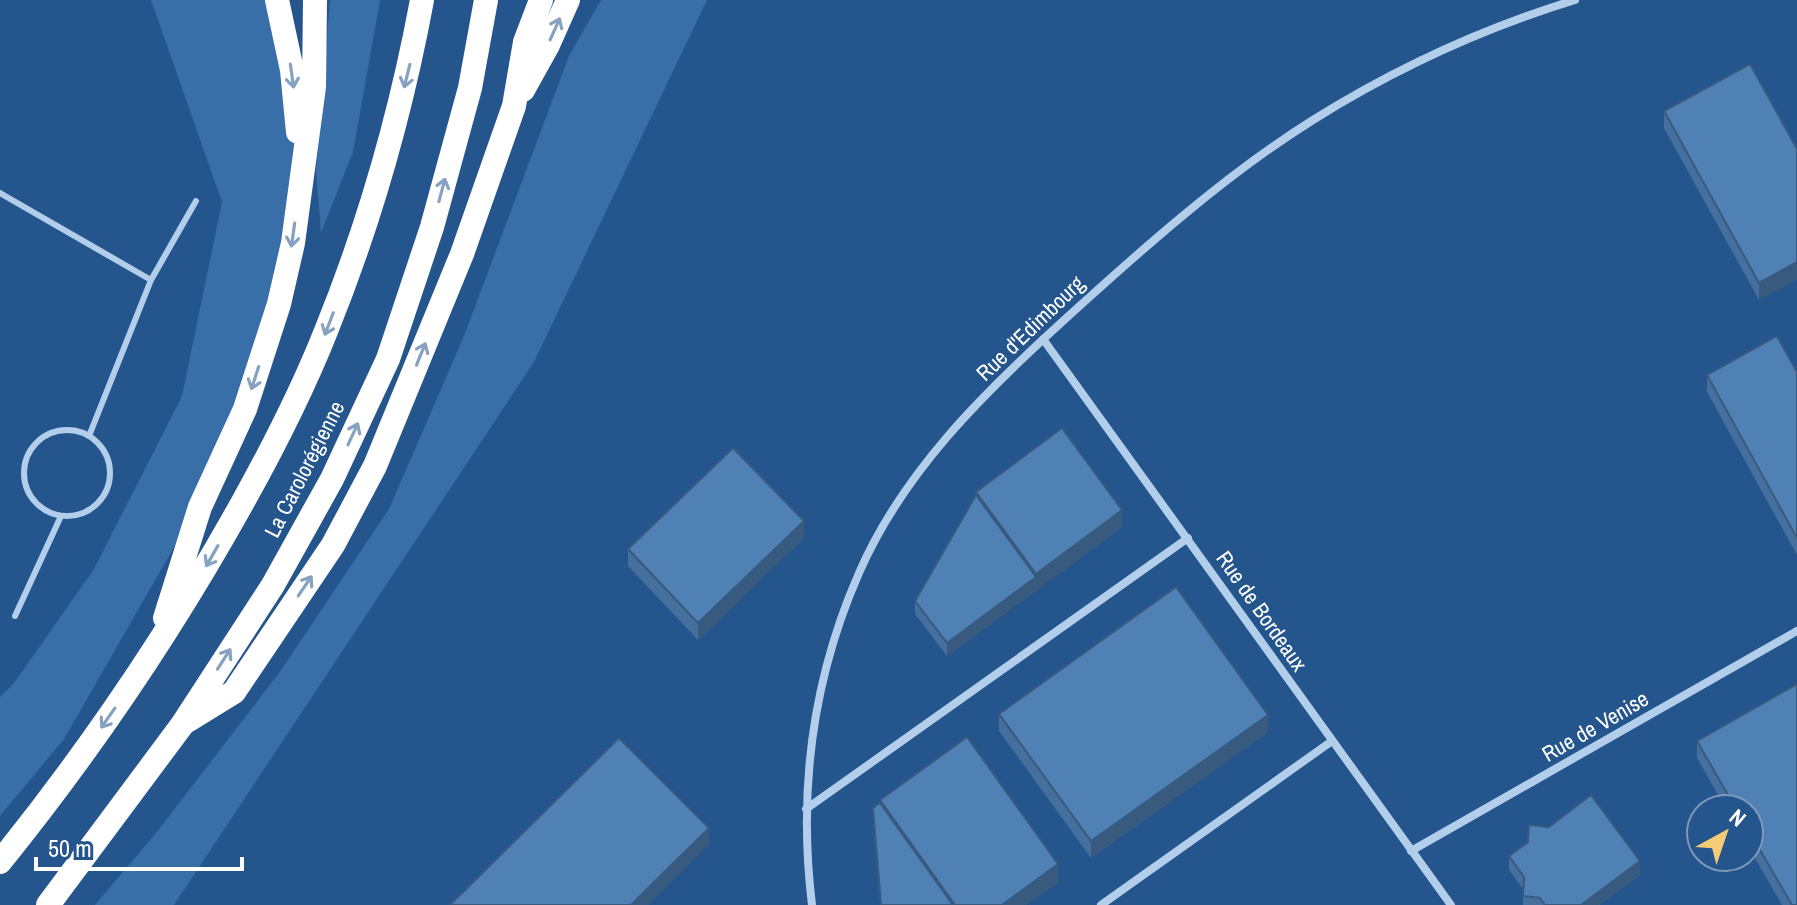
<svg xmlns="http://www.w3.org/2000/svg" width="1797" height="905" viewBox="0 0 1797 905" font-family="'Archivo Narrow',sans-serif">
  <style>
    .green { fill: #386fa9 }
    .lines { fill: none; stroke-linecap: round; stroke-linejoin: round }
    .service { stroke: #b2ceeb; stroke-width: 6 }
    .minor { stroke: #b2ceeb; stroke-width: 8 }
    .motorway { stroke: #fff; stroke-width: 24 }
    .wall { fill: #456f9c }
    .shaded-wall { fill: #385a7f }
    .building { fill: #5081b5; stroke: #385a7f; stroke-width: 2 }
    .oneway { stroke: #87a2c0 }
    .labels { text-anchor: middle; stroke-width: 6; stroke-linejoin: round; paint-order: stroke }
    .street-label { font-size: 22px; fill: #fff; stroke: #24558c }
  </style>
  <rect width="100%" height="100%" fill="#24558c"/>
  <path class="green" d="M151 0H274L299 133 284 280 208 488 64 739 0 816V697L14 683 94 569 182 396 222 202Z
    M330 0H380L353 152 321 233 316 169Z
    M601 0H707L534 362 174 905H95L156 833 279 673 389 509 464 336 569 56Z"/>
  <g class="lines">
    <path class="service" d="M0 193 151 280
      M24 473a43 43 0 1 1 86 0a43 43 0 1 1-86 0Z
      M89 436 151 280 196 201
      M15 616 61 516"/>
    <path class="minor" d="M1043 339 1451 905
      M806 809 1188 538
      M1411 851 1797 631
      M812 905C798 790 812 680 859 573 903 472 983 394 1063 321 1140 251 1225 175 1313 120 1393 70 1484 28 1575 0
      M1101 905 1332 741"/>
    <path class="motorway" d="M277 0 292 70 298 132
      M523 90 548 45 568 0
      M165 618 200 507 245 409 279 304 293 243 314 87 315 0
      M187 721 234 692 333 545 375 466 462 254 514 106 525 42 541 0
      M0 862C92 748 173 628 244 500 274 446 303 389 326 331 369 225 401 113 422 0
      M48 905 182 725 273 585 332 479 388 359 432 227 470 88 486 0"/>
  </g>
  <path class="wall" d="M1664 111 1797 149V279L1759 300 1664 128Z
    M1797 372V555L1707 392V375Z
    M976 492 1122 527 947 656 915 614V601L976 495Z
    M804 538 698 640 628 566V549Z
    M1797 684V905H1782L1749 848V809H1726L1697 758V741Z
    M999 714 1268 732 1091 858 999 731Z
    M880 800 1058 882 1026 905H880L873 822V808L880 803Z
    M1509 856 1640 875 1599 905H1523V889L1509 870Z"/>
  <path class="shaded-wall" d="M1797 262V279L1759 300V283Z
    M1122 510V527L947 656V643L1036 577V574Z
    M804 521V538L698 640V623Z
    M1268 715V732L1091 858V841Z
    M709 828V845L648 905H631Z
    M1640 861V875L1599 905H1581Z
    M1058 864V882L1026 905H1002Z"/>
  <path class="building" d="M1750 64 1797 149V262L1759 283 1664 111Z
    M1777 336 1797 372V538L1707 375Z
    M1062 428 1122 510 1036 574 976 492Z
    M733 448 804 521 698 623 628 549Z
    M976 495 1036 577 947 643 915 601Z
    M1176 587 1268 715 1091 841 999 714Z
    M1797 684V905H1792L1749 831V809H1736L1697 741Z
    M967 737 1058 864 1002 905H955L880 800Z
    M619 738 709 828 631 905H450Z
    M1591 795 1640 861 1581 905H1545L1540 898 1523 896 1524 877 1509 856 1528 842 1529 825 1549 827Z
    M880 803 953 905H881L873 808Z"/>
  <defs><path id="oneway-shaft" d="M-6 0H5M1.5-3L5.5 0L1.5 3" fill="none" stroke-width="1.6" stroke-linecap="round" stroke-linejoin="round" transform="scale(2)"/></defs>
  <g class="oneway">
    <use href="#oneway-shaft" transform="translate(555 29) rotate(-66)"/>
    <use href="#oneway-shaft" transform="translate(292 76) rotate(82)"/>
    <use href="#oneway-shaft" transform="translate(407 76) rotate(104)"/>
    <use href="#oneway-shaft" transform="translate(442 190) rotate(-75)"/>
    <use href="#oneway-shaft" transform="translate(293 235) rotate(98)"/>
    <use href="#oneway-shaft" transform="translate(329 324) rotate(111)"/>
    <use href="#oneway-shaft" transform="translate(421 354) rotate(-68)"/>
    <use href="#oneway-shaft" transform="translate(255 378) rotate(108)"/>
    <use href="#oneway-shaft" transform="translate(353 434) rotate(-65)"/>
    <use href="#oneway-shaft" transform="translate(212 556) rotate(120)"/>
    <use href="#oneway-shaft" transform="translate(305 586) rotate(-56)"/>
    <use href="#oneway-shaft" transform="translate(224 659) rotate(-57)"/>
    <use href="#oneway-shaft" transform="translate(108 718) rotate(125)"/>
  </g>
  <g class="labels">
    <g class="street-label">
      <text transform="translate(1030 328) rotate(-44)" y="8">Rue d'Edimbourg</text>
      <text transform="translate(304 469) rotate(-63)" y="8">La Carolorégienne</text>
      <text transform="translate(1262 611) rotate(55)" y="8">Rue de Bordeaux</text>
      <text transform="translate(1595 726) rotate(-30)" y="8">Rue de Venise</text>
    </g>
  </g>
  <g transform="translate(1725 833) rotate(40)"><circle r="38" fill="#24558c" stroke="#7c99ba" stroke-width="2"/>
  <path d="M0-6L14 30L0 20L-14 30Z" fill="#f5cc75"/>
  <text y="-12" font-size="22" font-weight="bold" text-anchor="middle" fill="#ffffff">N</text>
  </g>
  <path d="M36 857v12h206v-12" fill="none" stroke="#ffffff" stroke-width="4"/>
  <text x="48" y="857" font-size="24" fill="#ffffff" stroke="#24558c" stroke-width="6" paint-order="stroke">50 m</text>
</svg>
